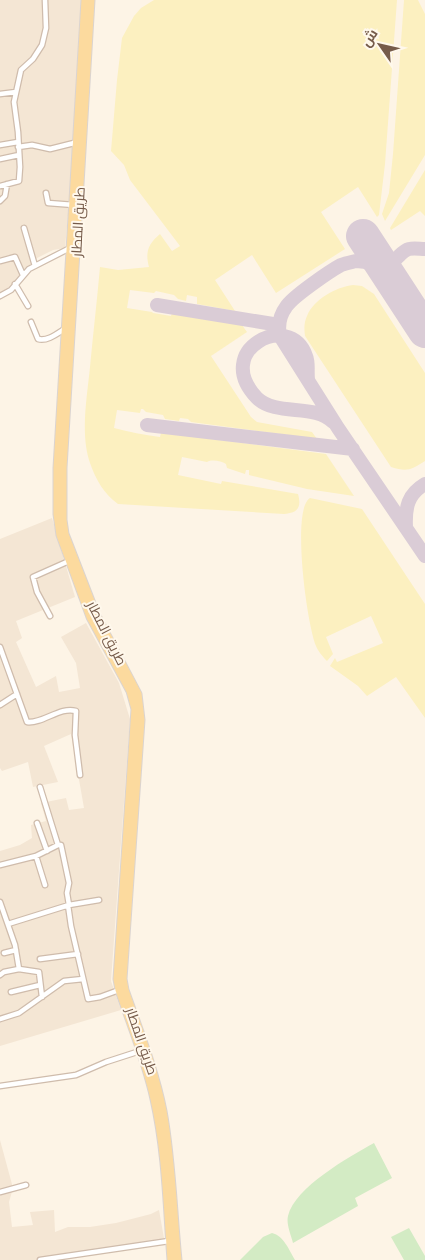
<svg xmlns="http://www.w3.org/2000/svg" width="425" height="1260" viewBox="0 0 425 1260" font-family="'PT Sans Narrow',Cairo,sans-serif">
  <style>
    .residential { fill: #f4e6d4 }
    .green { fill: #d3ebc4 }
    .sand { fill: #fcf0c0 }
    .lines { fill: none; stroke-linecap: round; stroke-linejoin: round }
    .taxiway { stroke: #daccd6; stroke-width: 14 }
    .runway { stroke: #daccd6; stroke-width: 34 }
    .minor-casing { stroke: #cfbcac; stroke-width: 7 }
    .primary-casing { stroke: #dbd4d0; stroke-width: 9 }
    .minor { stroke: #fff; stroke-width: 4.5 }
    .primary { stroke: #fcda9e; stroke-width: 7 }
    .labels { text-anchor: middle; stroke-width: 4; stroke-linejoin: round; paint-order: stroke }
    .street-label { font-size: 14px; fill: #765b4a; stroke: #fff8ec }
  </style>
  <rect width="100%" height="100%" fill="#fdf4e6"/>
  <path class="residential" d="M0 0H83L75 138 65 248 53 250 37 258 23 272 11 289 0 295Z
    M52 518 75 597 16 621 22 638 16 642 36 687 56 676 59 692 80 688 76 663 61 637 86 623 119 683 130 719 111 981 121 1010 0 1046V851L20 845 32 838 31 825 46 821 41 803 66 798 69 810 84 808 71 734 44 746 58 782 33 787 28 762 2 771 0 768V539Z
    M0 1140 13 1188 9 1202 12 1227 33 1225 30 1212 54 1210 55 1232 68 1227H90L116 1223 151 1214 159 1210 165 1244 60 1260H0Z"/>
  <path class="green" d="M374 1143 392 1178 355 1198 358 1206 293 1243C291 1235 286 1224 288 1216 295 1187 349 1157 374 1143Z
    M409 1228 425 1256V1260H404L391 1237Z
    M272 1233C284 1236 289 1250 295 1260H240L263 1237Z"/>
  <path class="sand" d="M154 0H397L385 164 379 215 377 217 358 187 321 212 345 249 276 293 252 255 215 280 235 311 197 304V297L187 295 186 301 178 299 174 295 156 291 154 293 130 290 127 308 152 312 153 313 171 316 172 313 242 325 247 332 211 356 251 417 257 422 312 432 317 439 191 422 188 419 180 418 179 421 165 419 163 415 146 412 143 409H141L140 413 117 410 114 428C129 432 144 435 160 437L161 433H166L326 454 354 496 307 489 249 475V470H246L245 474 227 468 226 464C221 461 212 459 207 462L182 457 178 475 221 484 222 481 298 494C302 508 297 513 284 514L118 504C104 494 96 480 90 463 80 434 87 398 90 367 93 334 97 301 100 267L118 270 149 267C145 252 148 244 160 234L172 251 180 246 130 180 124 165 111 151 117 80 122 38 134 16 141 8Z
    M404 0H418L425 14V155L385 221 382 214 389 193 393 154Z
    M425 170V216L420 211 391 230 390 228Z
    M353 285 362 286 374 294 425 373V461C411 470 407 472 391 467L305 336C304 329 304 322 307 316 314 299 336 287 353 285Z
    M310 498 362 509 425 604V718L396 677 367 696 358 686 330 666 335 658 337 662 383 643 371 616 326 637 333 654 327 661C323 657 318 651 316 646 307 625 291 509 310 498Z"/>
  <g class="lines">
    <path class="taxiway" d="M388 274C378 267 369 261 356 261 352 262 346 263 341 265 330 271 292 297 286 307 280 315 278 326 280 336L338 428 425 556
      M157 305 279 325
      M409 307C387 298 380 272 399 256 402 253 405 250 409 249 414 248 420 249 425 249
      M308 379C307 371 309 363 306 356 290 310 211 350 257 398 277 417 314 403 333 422
      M147 425 353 449
      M406 527C405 507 408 494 425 484"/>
    <path class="runway" d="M363 236 425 331"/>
    <g class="minor-casing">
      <path id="minor" d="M0 94 16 92
        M0 145 18 142
        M18 147 32 145 50 149 78 142
        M0 159 19 155
        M0 186 19 181 20 167 18 132 14 102 21 70 33 59 42 45 46 28 45 0
        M46 193 48 203 74 205
        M0 201 5 196 7 184
        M24 228 35 266
        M0 261 15 257 23 275
        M15 284 28 306
        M0 296 11 290 29 269 70 248
        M31 322 38 339C47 342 58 333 66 328
        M50 616 37 592 33 577 69 561
        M0 647 27 722C43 724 60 706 76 711L75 735 80 775
        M0 705 17 694
        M40 787 58 845
        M37 823 47 851
        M36 856 45 885
        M0 865 36 856 58 845H61L69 883 67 893 69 905
        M0 902 15 945 19 969 39 972 42 997
        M68 905 71 926 88 999 100 997 119 990
        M8 924 69 905 99 900
        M4 953 16 950
        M40 959 78 954
        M0 975 4 972 19 969
        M11 992 40 985
        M0 1019 19 1013 64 981 83 979
        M0 1086 76 1075 106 1062 140 1051
        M0 1192 26 1185
        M40 1260 169 1241"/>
    </g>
    <g class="primary-casing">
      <path id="primary" d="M85 0 57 468V514L60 535 90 617 130 691 135 709 117 979 119 990C131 1026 146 1062 154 1099 166 1152 167 1207 171 1260
        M91 0 63 468V520L65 534 96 614 138 694 141 720 123 979 125 990C139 1030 155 1070 163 1111 172 1160 173 1211 178 1260"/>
    </g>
    <use href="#minor" class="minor"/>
    <use href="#primary" class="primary"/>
  </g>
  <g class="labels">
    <g class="street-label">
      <text transform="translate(78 222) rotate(-87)" y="5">طريق المطار</text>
      <text transform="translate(107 633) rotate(63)" y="5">طريق المطار</text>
      <text transform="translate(142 1041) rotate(71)" y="5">طريق المطار</text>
    </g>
  </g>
  <g transform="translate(380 45) rotate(304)" stroke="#fff8ec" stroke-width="4" paint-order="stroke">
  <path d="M0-4L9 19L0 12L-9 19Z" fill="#765b4a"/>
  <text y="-8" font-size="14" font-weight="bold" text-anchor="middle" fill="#765b4a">ش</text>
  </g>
</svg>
